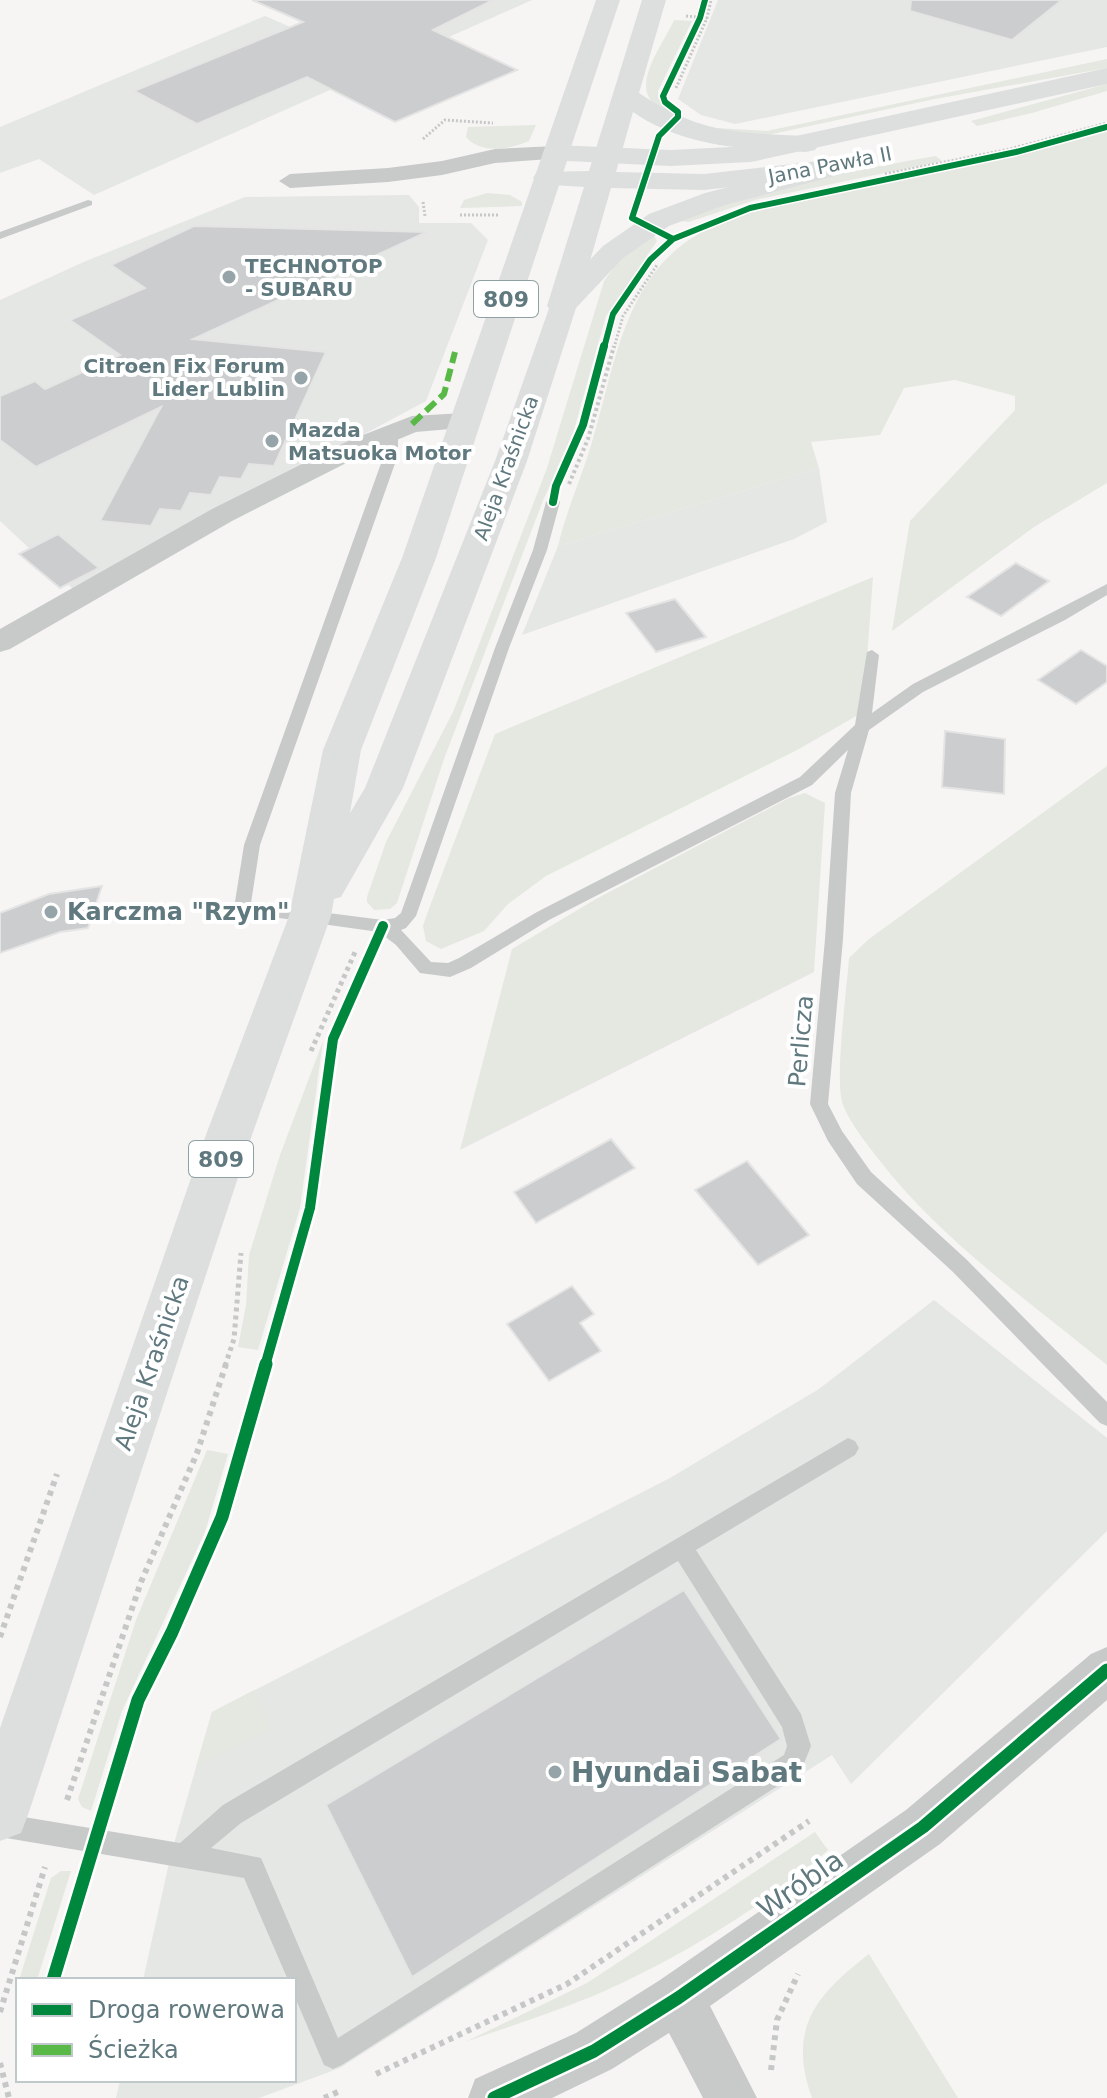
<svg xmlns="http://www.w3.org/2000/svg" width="1107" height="2098" viewBox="0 0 1107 2098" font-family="'DejaVu Sans',sans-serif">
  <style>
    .built { fill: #e5e7e5 }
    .green { fill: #e5e7e1 }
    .building { fill: #cbcdce; stroke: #e5e4e4; stroke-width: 2 }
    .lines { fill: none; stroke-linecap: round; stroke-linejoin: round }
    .path-far3 { stroke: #c6c8c8; stroke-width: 3; stroke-dasharray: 2 2; stroke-linecap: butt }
    .path-far2 { stroke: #c6c8c8; stroke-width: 4; stroke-dasharray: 3 3; stroke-linecap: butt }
    .path-far1 { stroke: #c6c8c8; stroke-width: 5; stroke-dasharray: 4 4; stroke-linecap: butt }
    .path { stroke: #c6c8c8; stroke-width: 6; stroke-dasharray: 5 5; stroke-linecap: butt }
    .lane { fill: #c8caca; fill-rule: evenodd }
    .street { fill: #c8caca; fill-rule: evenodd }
    .secondary { fill: #dddfdf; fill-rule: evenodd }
    .primary { fill: #dddfdf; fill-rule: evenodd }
    .quiet { stroke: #58b947; stroke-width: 6; stroke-dasharray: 13 6; stroke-linecap: butt }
    .cycleway-far3-casing { stroke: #fff; stroke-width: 9 }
    .cycleway-far2-casing { stroke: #fff; stroke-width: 12 }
    .cycleway-far1-casing { stroke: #fff; stroke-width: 15 }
    .cycleway-casing { stroke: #fff; stroke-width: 18 }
    .cycleway-far3 { stroke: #00873e; stroke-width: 6 }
    .cycleway-far2 { stroke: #00873e; stroke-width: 8 }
    .cycleway-far1 { stroke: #00873e; stroke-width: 10 }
    .cycleway { stroke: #00873e; stroke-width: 13 }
    .poi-dot { fill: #94a4a8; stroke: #fff; stroke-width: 3 }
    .labels { text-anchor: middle; stroke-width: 8; stroke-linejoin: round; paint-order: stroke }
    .far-street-label { font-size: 20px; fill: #60797f; stroke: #fff }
    .far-poi-label { font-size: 20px; font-weight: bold; fill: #60797f; stroke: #fff; text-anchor: start }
    .shield { fill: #fff; stroke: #90a1a5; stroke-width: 2 }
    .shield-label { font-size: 22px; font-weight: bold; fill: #60797f }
    .poi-label { font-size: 24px; font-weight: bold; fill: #60797f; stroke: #fff; text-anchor: start }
    .street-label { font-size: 24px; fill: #60797f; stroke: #fff }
    .near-poi-label { font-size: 28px; font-weight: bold; fill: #60797f; stroke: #fff; text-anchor: start }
    .near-street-label { font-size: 28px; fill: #60797f; stroke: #fff }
  </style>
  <rect width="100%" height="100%" fill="#f6f5f4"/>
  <path class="built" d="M409 0H532L94 195 39 159 0 173V127L265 16 323 41Z
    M718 0H1107V47L735 124 701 115 678 99Z
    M409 195 419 207V223H471L488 240 426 401 74 590 0 521V300L86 261 245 197Z
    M819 468 827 522 794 539 522 635 558 546Z
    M934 1300 1107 1438V1531L851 1784 832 1755 340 2068 259 2098H116L120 2080H294V1980H143L171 1854 212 1712 670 1478 819 1389Z"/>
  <path class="green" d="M674 20 692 21 658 91V98L671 113C620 96 661 50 674 20Z
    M1107 59V68L935 99 763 136 700 127 767 131Z
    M1107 84V91L1032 113 977 126 971 121Z
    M536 125 529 141C509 149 482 155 466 137L468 127Z
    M1107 130V483L1034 527 892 631 910 521 1015 410V396L955 380 904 388 880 435 811 442 819 468 558 546C567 508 584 472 594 435 616 360 626 275 700 233L696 230C786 192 887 181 982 163 1024 154 1066 143 1107 130Z
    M936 156 942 161 755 200 689 222 673 220C758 189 847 171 936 156Z
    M487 193 510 195 522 202V206L460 208 464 200Z
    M653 234 657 241 606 316 570 444 544 498 444 759 397 903 390 909 374 910 367 902V897L386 842 453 712 547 468 604 281 619 260Z
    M873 577 863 712 799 749 546 876 508 904 484 931 441 949 426 941 423 926 427 914 495 734Z
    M1107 766V1365C1029 1301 942 1241 880 1161 867 1144 851 1125 843 1105 834 1081 847 989 849 958L869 939Z
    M805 793 825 803 814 972 460 1150 512 949 596 899 789 798Z
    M323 1041 300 1208 258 1350 238 1347 246 1305 249 1255 280 1155Z
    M207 1450 228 1454 205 1532 122 1711 91 1811 82 1807 78 1799 136 1620Z
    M254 1690 270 1728 196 1767 212 1712Z
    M815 1832 828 1850C768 1905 669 1964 593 1996 551 2013 508 2027 465 2042L587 1983Z
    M61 1871H71L37 1980H19L51 1878Z
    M869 1954 958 2098H812C787 2028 816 1995 869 1954Z"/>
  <path class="building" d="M252 0H493L433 30 517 70 395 122 307 77 197 124 134 91 303 22Z
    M911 0H1062L1012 40 910 11Z
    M194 226 427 232 193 339 326 352 274 466 249 464 241 479 220 477 211 495 190 493 181 511 160 509 151 526 100 521 161 407 36 467 0 440V396L35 381 45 389 120 355 70 320 145 288 111 265Z
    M58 534 99 568 60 588 19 554Z
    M1016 563 1049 581 1001 616 967 597Z
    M675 599 706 637 656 652 626 613Z
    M1081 650 1107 666V682L1076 704 1038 680Z
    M945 731 1005 739 1004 794 942 787Z
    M102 886 88 928 60 932 0 953V913L49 894Z
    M611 1139 635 1168 536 1223 514 1192Z
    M747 1161 809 1235 758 1265 695 1190Z
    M572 1286 594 1314 580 1323 601 1351 549 1381 507 1324Z
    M684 1590 781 1739 412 1977 326 1805Z"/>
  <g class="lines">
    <path class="path-far3" d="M686 16 707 18
      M676 88 707 18 711 0
      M423 139 445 120 493 123
      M885 174 1010 149 1107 123
      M423 202 425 216
      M460 215H498
      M614 348 623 316 657 265"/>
    <path class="path-far2" d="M569 484 588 439 614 346"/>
    <path class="path-far1" d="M311 1051 356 950
      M225 1366 234 1339 241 1253"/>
    <path class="path" d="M0 1637 57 1474
      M67 1800 141 1582 197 1453 226 1364
      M0 2012 45 1867
      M0 2063 9 2098
      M771 2070 777 2020 798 1974
      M376 2074 567 1984 809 1821
      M324 2098 338 2092"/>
    <path class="lane" d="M88 200 92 201V205L0 239V232Z
      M391 427 398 431V455L260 845 251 903 383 920 395 918 401 913 495 648 533 550 546 502 553 498 558 499 560 502 547 550 509 648 416 916 406 928 401 930 431 962 448 963 459 958 537 912 800 777 855 725 867 652 872 650 879 655 872 713 913 684 1107 584V595L1065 620 923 692 869 730 851 793 843 939 828 1104 842 1131 871 1172 967 1260 1107 1402V1426L1100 1423 953 1272 857 1184 828 1141 810 1104 825 939 835 793 848 750 812 785 549 920 471 968 450 977 420 973 396 945 379 932 236 912 234 908 244 845 384 455V431Z
      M848 1438 855 1441 859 1448 855 1455 696 1550 801 1714 811 1746 801 1771 342 2065 333 2069 324 2065 294 1995V1980H288L244 1878 0 1837V1813L180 1843 223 1805ZM678 1561 782 1727 787 1746 784 1755 338 2038 261 1858 211 1848 241 1823Z"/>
    <path class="street" d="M556 146 567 153 564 158 495 163 442 175 388 182 290 188 279 181 290 174 388 168 442 161 495 149Z
      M464 413 473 415 477 421 473 427 416 432 368 452 232 521 10 649 0 652V629L212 509 350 440 412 416Z
      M1107 1647V1700L940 1844 710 2006 757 2098H703L669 2033 612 2069 552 2098H468L475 2079 576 2033 660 1980 906 1810 1091 1654Z"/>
    <path class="secondary" d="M596 0H620L569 153 565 159H547L543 153Z
      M642 0H666L639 93C698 133 737 133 806 136L815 138 819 144 815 150 806 152C746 149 685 148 633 112L616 172 704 174 827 160 837 162 840 168 837 174 827 176 704 190 611 188 577 306 572 312 562 315 552 312 547 306 584 187 537 184 533 178 537 172 589 171Z"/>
    <path class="primary" d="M1107 68V84L751 162 670 166 567 161 436 558 361 750 350 813 365 788 495 461 552 300 603 246 649 214 705 193 851 155 861 157 864 163 861 169 725 205 669 226 623 258 576 308 527 461 403 788 341 897 334 899 331 916 253 1132 29 1812 21 1833 0 1841V1728L207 1132 289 916 323 750 402 558 543 153 547 147 556 145 670 150 751 146Z"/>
    <path class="quiet" d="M412 424 444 394 455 352"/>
    <g class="cycleway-far3-casing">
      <path id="cycleway-far3" d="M673 239 632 218 659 136 678 117V112L665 102 663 96 700 18 705 0
        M604 348 613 314 650 260 673 239 750 208 1016 152 1107 127"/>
    </g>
    <g class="cycleway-far2-casing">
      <path id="cycleway-far2" d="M553 502 556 486 583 425 604 346"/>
    </g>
    <g class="cycleway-far1-casing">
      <path id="cycleway-far1" d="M265 1366 310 1208 333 1039 383 926"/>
    </g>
    <g class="cycleway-casing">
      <path id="cycleway" d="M53 1980 138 1700 172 1632 222 1517 266 1364
        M494 2098 594 2051 678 1998 923 1827 1107 1670"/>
    </g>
    <use href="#cycleway-far3" class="cycleway-far3"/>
    <use href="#cycleway-far2" class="cycleway-far2"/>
    <use href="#cycleway-far1" class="cycleway-far1"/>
    <use href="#cycleway" class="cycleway"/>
  </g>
  <g class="poi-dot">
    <circle cx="229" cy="277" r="8"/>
    <circle cx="301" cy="378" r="8"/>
    <circle cx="272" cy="441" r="8"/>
    <circle cx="51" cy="912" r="8"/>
    <circle cx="555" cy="1772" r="8"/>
  </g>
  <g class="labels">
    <g class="far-street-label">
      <text transform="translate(830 165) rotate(-11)" y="7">Jana Pawła II</text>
      <text transform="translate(506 468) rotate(-70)" y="7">Aleja Kraśnicka</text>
    </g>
    <g class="far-poi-label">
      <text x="245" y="273">TECHNOTOP<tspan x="245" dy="23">- SUBARU</tspan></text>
      <text x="285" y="373" text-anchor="end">Citroen Fix Forum<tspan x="285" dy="23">Lider Lublin</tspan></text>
      <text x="288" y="437">Mazda<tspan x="288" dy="23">Matsuoka Motor</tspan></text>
    </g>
    <g class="shield">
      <rect x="474" y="281" width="64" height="36" rx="6"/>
      <rect x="189" y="1141" width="64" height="36" rx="6"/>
    </g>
    <g class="shield-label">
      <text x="506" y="307">809</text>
      <text x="221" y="1167">809</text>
    </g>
    <g class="poi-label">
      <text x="67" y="920">Karczma "Rzym"</text>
    </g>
    <g class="street-label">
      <text transform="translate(801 1041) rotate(-85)" y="8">Perlicza</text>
      <text transform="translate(152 1363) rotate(-71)" y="8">Aleja Kraśnicka</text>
    </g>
    <g class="near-poi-label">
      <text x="571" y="1782">Hyundai Sabat</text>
    </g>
    <g class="near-street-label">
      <text transform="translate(800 1884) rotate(-35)" y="10">Wróbla</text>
    </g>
  </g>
  <rect x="16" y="1978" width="280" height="104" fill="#ffffff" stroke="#bfc9cc" stroke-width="2"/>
  <rect x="32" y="2004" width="40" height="12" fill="#00873e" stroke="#bfc9cc" stroke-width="2"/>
  <text x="88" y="2018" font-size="24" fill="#60797f">Droga rowerowa</text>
  <rect x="32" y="2044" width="40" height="12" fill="#58b947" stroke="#bfc9cc" stroke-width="2"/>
  <text x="88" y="2058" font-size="24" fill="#60797f">Ścieżka</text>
</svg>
